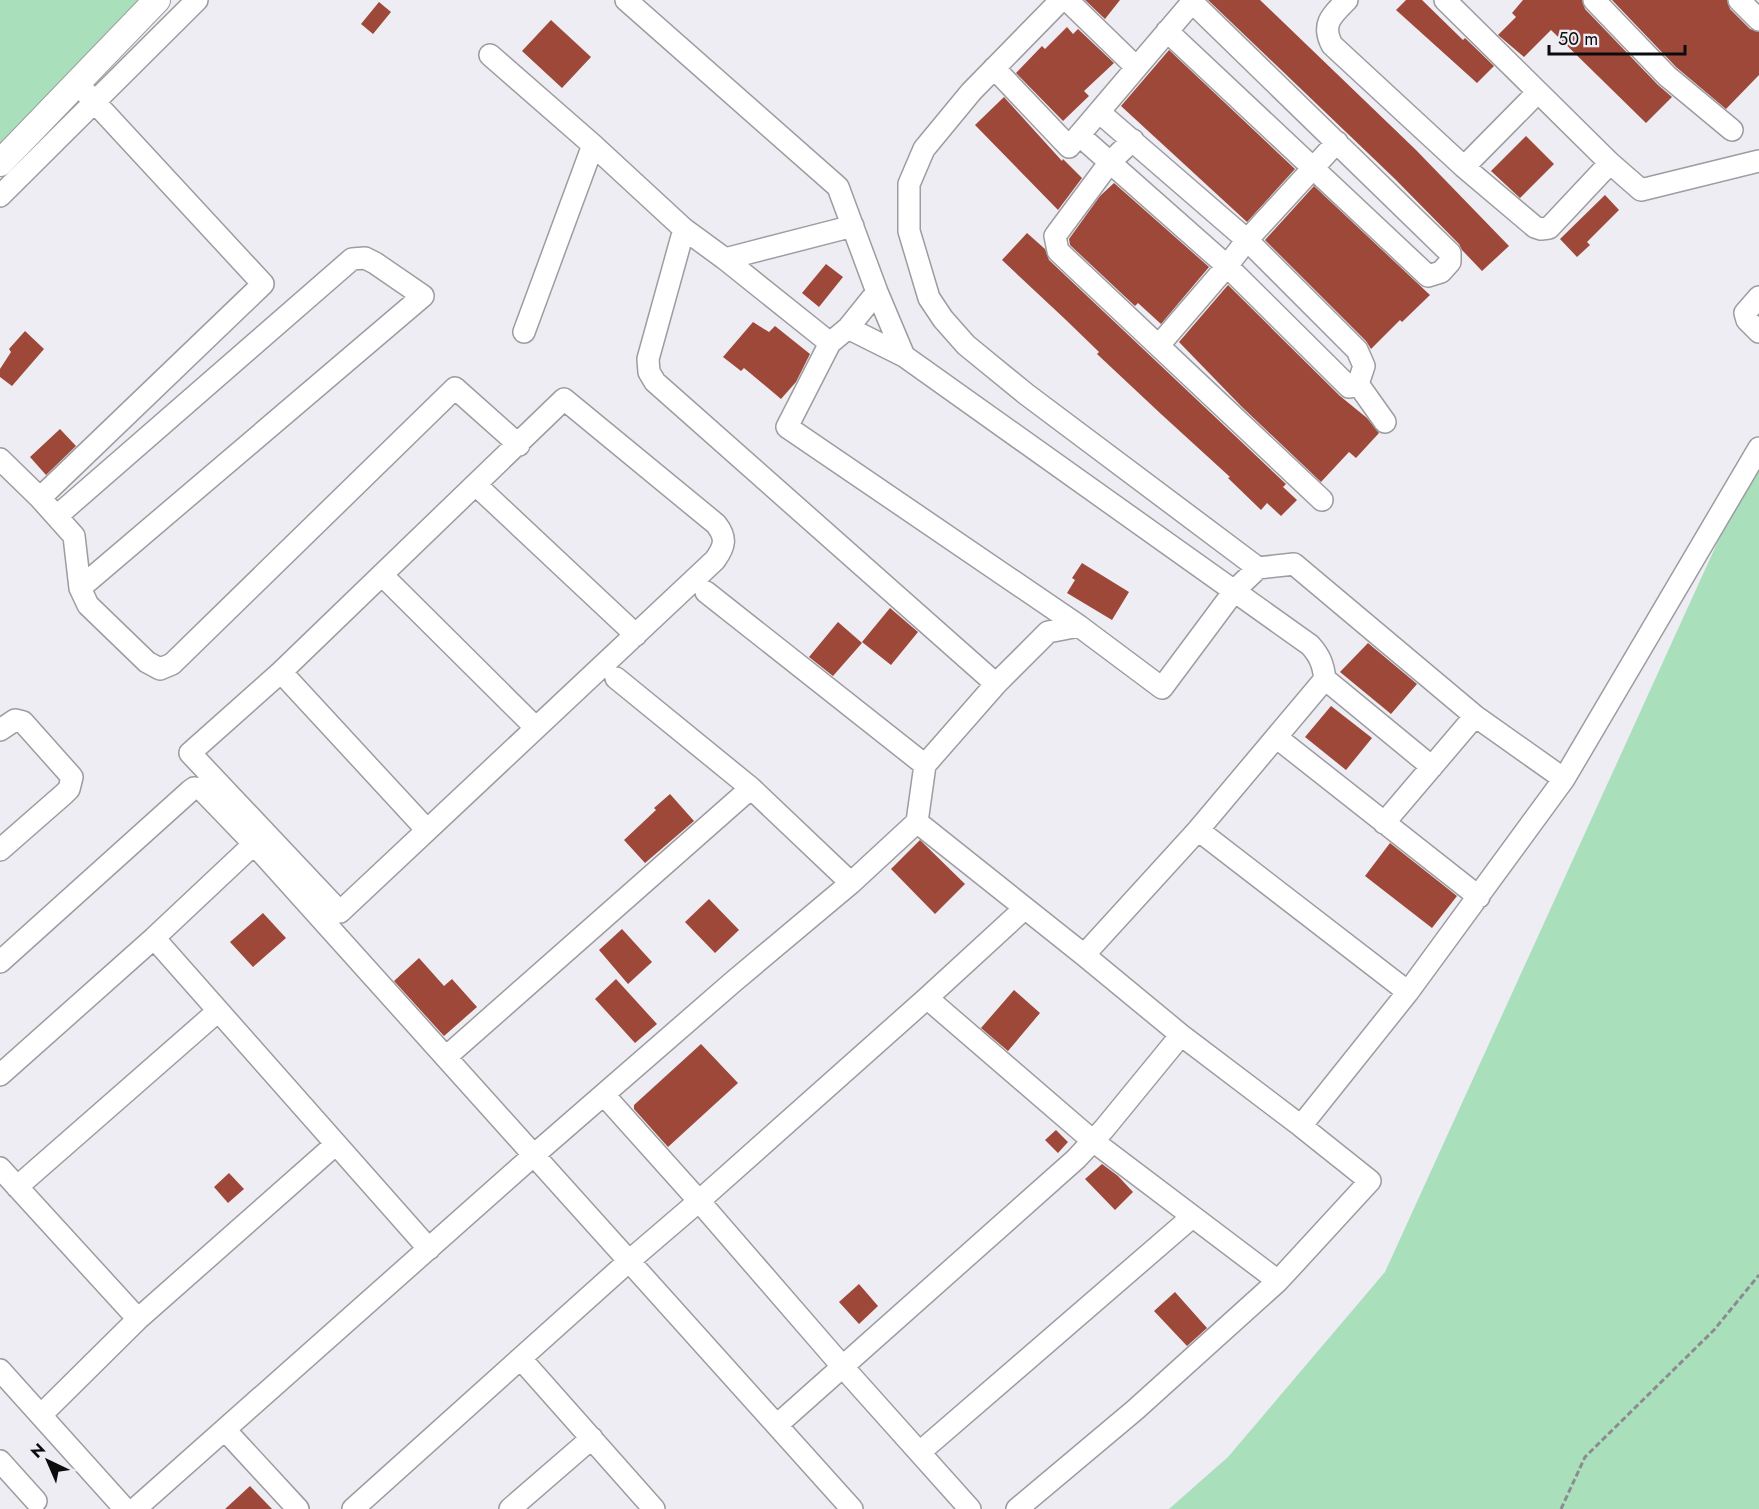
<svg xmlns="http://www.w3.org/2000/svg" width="1759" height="1509" viewBox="0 0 1759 1509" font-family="Jost,sans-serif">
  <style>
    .green { fill: #a9dfbb }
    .building { fill: #9e4839 }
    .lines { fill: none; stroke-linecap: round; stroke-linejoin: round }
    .minor-casing { stroke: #9c9ca1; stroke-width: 24 }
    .tertiary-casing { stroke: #9c9ca1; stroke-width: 28 }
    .path { stroke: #8c8c90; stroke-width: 3; stroke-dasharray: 6 3; stroke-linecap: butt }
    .minor { stroke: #fff; stroke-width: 21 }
    .tertiary { stroke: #fff; stroke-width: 26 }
  </style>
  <rect width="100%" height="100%" fill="#ededf3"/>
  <path class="green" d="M0 0H148L0 156Z
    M1759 460V1509H1169L1228 1457 1385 1272 1719 539Z"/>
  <path class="building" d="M1085 0H1120L1105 19Z
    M1208 0H1260L1416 150 1509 246 1482 271 1462 250 1459 244 1395 179Z
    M1406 0H1422L1463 40 1465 38 1494 66 1477 83 1396 10Z
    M1523 0H1582L1585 9 1658 85 1672 97 1646 123 1551 30 1524 57 1498 35 1516 17 1512 13Z
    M1612 0H1727L1730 9 1750 29 1759 32V75L1726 109 1676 67Z
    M379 2 391 12 373 34 361 24Z
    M551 20 591 57 562 88 522 51Z
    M1067 27 1073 34 1078 29 1114 63 1084 91 1089 96 1063 121 1016 73 1042 46 1045 49Z
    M1169 50 1295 169 1247 222 1121 106Z
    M1004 97 1062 161 1063 159 1082 178 1058 210 975 125Z
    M1526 136 1554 164 1520 198 1491 171Z
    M1114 183 1209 267 1161 324 1138 303 1135 306 1070 245 1069 239 1100 196Z
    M1314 186 1430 295 1402 322 1400 320 1371 349 1366 341 1265 240Z
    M1605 195 1619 210 1587 242 1590 245 1577 257 1560 239Z
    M1027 233 1045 249 1049 260 1286 484 1283 487 1297 500 1281 516 1267 503 1261 510 1228 478 1230 477 1161 414 1097 354 1099 352 1066 320 1002 260Z
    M826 264 843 277 819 307 802 293Z
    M1228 285 1340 396 1367 418 1379 433 1356 458 1349 452 1321 482 1241 406 1179 342Z
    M753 322 769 332 775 326 810 354 796 382 781 399 744 368 741 371 723 357Z
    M25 331 44 349 12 386 0 377V369L11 352 9 349Z
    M60 429 76 446 46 475 30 457Z
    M1082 563 1129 592 1112 620 1067 593 1075 580 1072 578Z
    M890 608 918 632 891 665 862 642Z
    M838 622 862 643 833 676 809 657Z
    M1368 643 1417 684 1391 714 1340 672Z
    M1331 706 1372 738 1346 770 1305 737Z
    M670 794 694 821 645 863 624 840 656 810 654 808Z
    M920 840 965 884 935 914 891 869Z
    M1390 843 1457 896 1432 928 1365 876Z
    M709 899 739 930 715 953 685 922Z
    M263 913 286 938 253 967 230 942Z
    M622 929 652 962 628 984 599 950Z
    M419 958 444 986 452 979 477 1007 444 1036 394 981Z
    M616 979 657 1024 635 1043 595 999Z
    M1014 990 1040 1013 1008 1051 981 1028Z
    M701 1044 738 1083 668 1147 634 1109V1105Z
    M1056 1130 1068 1142 1058 1153 1045 1140Z
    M1102 1164 1118 1176 1133 1192 1115 1210 1085 1179Z
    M229 1173 244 1189 228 1203 214 1187Z
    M859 1284 878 1306 859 1324 839 1302Z
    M1175 1292 1207 1328 1187 1346 1154 1311Z
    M250 1486 272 1509H225Z"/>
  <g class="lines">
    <g class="minor-casing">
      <path id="minor" d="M626 0 838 187 877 292 904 356 1310 645C1320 656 1323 664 1325 679
        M1061 0 971 92 924 149 909 184V231L929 298 943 319 966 345 1026 394 1258 568 1294 564 1475 716 1564 779
        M1067 0 1136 67
        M1347 0C1332 15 1321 24 1332 45L1464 167 1535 227 1541 229 1549 228 1610 163
        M1445 0 1610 163 1641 190 1759 161
        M1594 0 1667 76 1732 130
        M1739 0 1759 20
        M1167 31 1428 276 1441 272 1450 262V253L1192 2
        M490 55 593 145 684 229 725 259 830 343
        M994 68 1069 147 1194 0
        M1079 135 1227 266 1349 387 1358 384 1364 366 1357 350 1247 240 1099 112
        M1133 140 1110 162 1055 236 1058 251 1322 500
        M1464 167 1538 92
        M0 196 197 0
        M684 229 648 359 649 372 655 382 996 684
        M725 259 853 226
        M877 292 848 328 830 343 787 427 1079 626 1162 688 1235 590 1258 568
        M1759 297 1745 313 1747 320 1759 332
        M848 328 904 356
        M524 332 593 145
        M1159 345 1227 266 1247 240 1337 142
        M1358 384 1385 422
        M564 399 716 524C727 538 725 546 715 560L340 912 190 753 281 672Z
        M0 459 40 498 263 284 77 83
        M476 485 636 635
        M40 498 74 536 80 588 88 605 147 662 160 669 172 664 455 388 519 445
        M57 516 352 259 365 258 375 263 423 296 80 588
        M382 575 536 728
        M706 592 925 765
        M281 672 427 830
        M616 678 751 788 851 883
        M0 730 15 720 23 722 72 777 69 789 64 794 0 850
        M1276 737 1479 897
        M917 822 1084 955 1181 1035 1301 1126 1370 1181 1278 1281 1135 1410 1017 1509
        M1384 823 1475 716
        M1198 830 1408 992
        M154 938 429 1249
        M1084 955 1198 830 1325 679 1432 767
        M0 962 190 791 194 788 201 789 254 844 852 1509
        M927 998 1093 1141 1278 1281
        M446 1057 751 788
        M0 1075 154 938 254 844
        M604 1095 699 1201 842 1366 970 1509
        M1301 1126 1408 992 1564 779 1759 448
        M0 1168 138 1319
        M17 1187 218 1011
        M521 1359 654 1509
        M0 1370 125 1509
        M41 1415 138 1319 336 1144
        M777 1425 1076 1159 1104 1129 1181 1035
        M226 1431 298 1509
        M920 1452 1192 1217
        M0 1461 36 1501
        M135 1509 534 1155 733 982 851 883 917 822 925 765 996 684 1048 632 1079 626
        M353 1509 629 1261 699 1201 927 998 1025 908
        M510 1509 592 1438"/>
    </g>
    <g class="tertiary-casing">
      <path id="tertiary" d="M0 163 157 0"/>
    </g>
    <path class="path" d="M1561 1509 1585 1457 1714 1330 1759 1275"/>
    <use href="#minor" class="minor"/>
    <use href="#tertiary" class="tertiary"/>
  </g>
  <g transform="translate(48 1461) rotate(316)" stroke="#ededf3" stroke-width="4.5" paint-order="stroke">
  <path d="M0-4.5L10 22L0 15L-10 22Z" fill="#0c0c0e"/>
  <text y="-9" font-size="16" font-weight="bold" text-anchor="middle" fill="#0c0c0e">N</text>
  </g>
  <path d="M1549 45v9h136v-9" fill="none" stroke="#0c0c0e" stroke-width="3"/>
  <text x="1558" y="45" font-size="18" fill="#0c0c0e" stroke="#ededf3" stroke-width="4.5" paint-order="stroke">50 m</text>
</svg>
